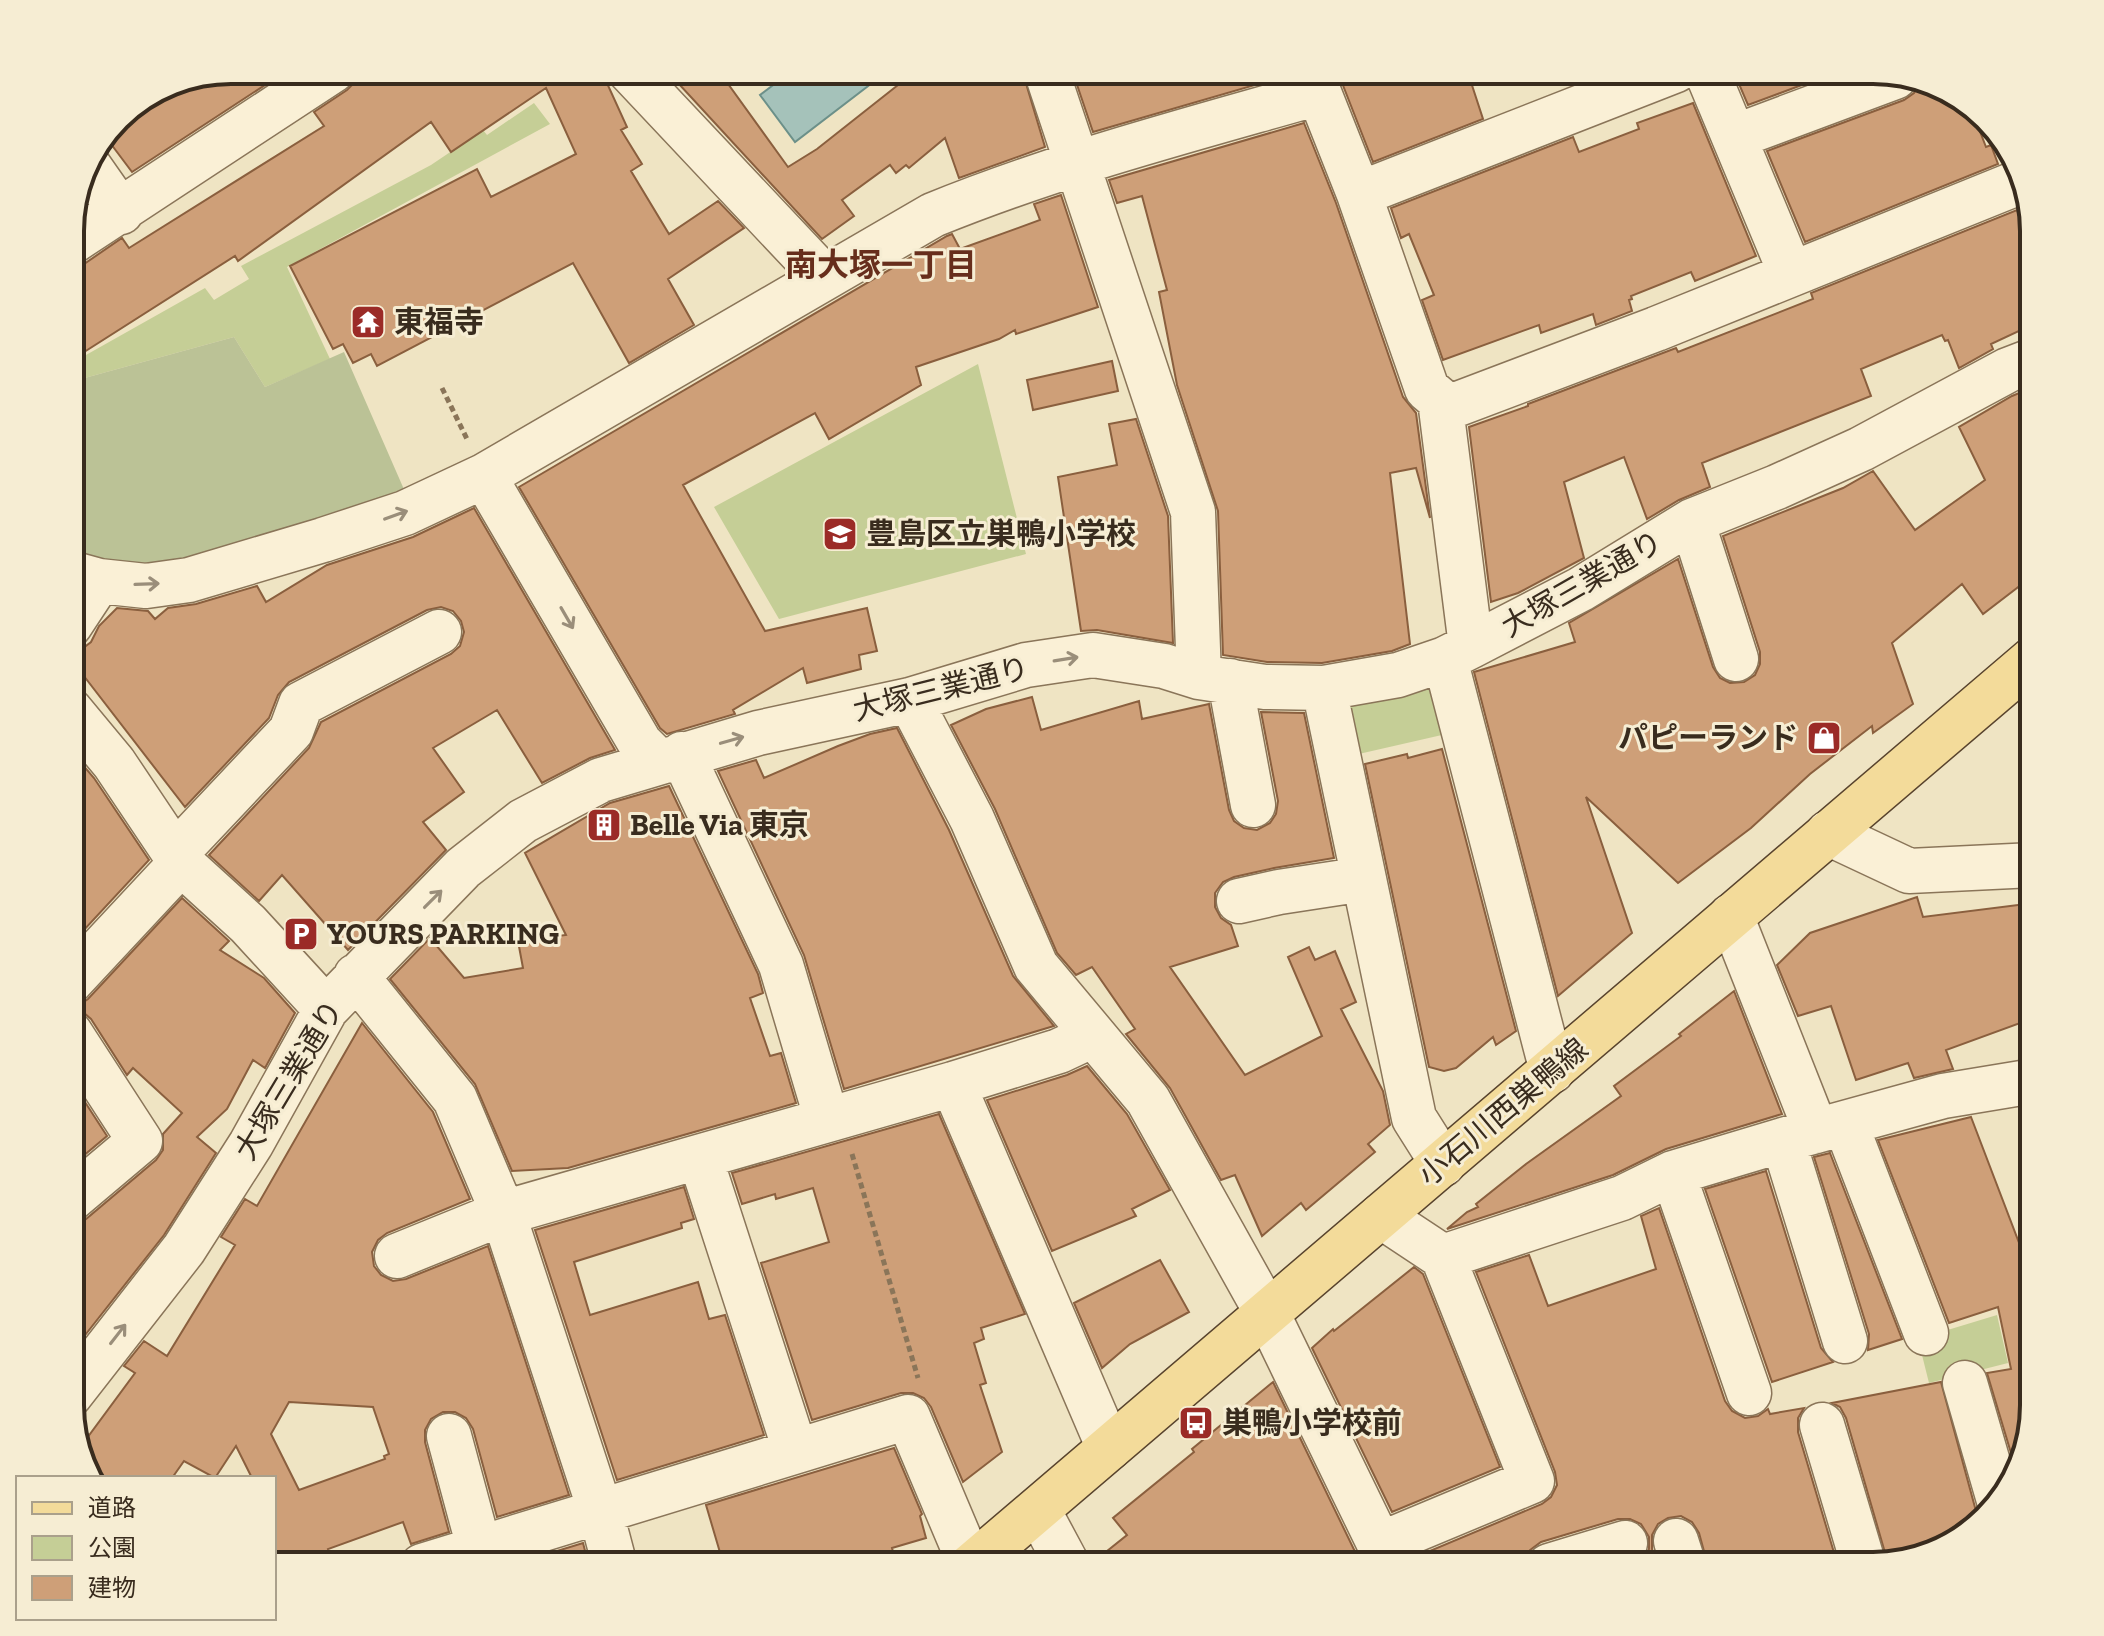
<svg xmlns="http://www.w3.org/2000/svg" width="2104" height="1636" viewBox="0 0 2104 1636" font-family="'Zilla Slab','Noto Sans JP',serif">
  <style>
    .green { fill: #c5ce96 }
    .cemetery { fill: #bbc296 }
    .water { fill: #a5c2ba; stroke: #6c9089; stroke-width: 2 }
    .building { fill: #ce9f78; stroke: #8a5f3e; stroke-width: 2; fill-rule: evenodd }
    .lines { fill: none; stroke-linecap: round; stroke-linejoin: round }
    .minor-casing { stroke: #8a7559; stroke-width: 47 }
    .major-casing { stroke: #58432d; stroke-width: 47 }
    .path { stroke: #8a7559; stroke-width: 5; stroke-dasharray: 6 4; stroke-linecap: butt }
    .minor { stroke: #faf0d6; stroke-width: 44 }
    .major { stroke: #f3db9a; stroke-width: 44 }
    .oneway { stroke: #9a8e7a }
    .labels { text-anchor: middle; stroke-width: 6; stroke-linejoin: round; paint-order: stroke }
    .poi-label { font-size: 30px; font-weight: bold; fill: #392c1e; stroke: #f6edd3; text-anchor: start }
    .street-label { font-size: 30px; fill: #392c1e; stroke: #f6edd3 }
    .neighbourhood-label { font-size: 32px; font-weight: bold; fill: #672e1c; stroke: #f6edd3 }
    .rim { fill: none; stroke: #392c1e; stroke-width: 4 }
  </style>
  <rect width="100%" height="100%" fill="#efe4c3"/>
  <path class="green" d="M534 103 550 124 287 267 330 359 265 387 234 337 70 382V364L205 288 214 300 249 279 241 266 431 165 483 130 487 135Z
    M978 364 1026 554 779 619 714 507Z
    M1443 682 1455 732 1350 756 1338 707Z
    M1997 1315 2008 1363 1929 1383 1918 1339Z"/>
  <path class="cemetery" d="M234 337 265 387 344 352 406 494 172 569 70 559V382Z"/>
  <path class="water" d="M793 70H889L795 142 760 95Z"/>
  <path class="building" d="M234 70H288L132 172 105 136 124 110 170 82Z
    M358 70H601L627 127 621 130 642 164 631 171 669 234 718 201 744 228 668 279 694 325 629 363 573 263 377 366 371 354 353 363 343 344 333 349 290 266 477 169 491 197 576 154 546 88 451 152 431 122 238 261 235 256 70 361V319L82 311 70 292V268L84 264 122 238 129 248 324 126 314 112 347 90 355 82Z
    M666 70H718L788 167 817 149 917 70H1022L1045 147 959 178 945 138 909 168 906 165 896 173 890 165 842 200 854 216 822 239Z
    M1072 70H1167L1170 79 1198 70H1286V76L1093 132Z
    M1337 70H1467L1483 119 1373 162Z
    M1733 70H1842L1748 105Z
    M1918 85 1969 103 1986 147 1991 145 1998 164 1805 242 1767 151 1904 100 1914 93Z
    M1693 103 1756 256 1695 281 1691 272 1631 296 1632 299 1629 300 1632 311 1596 325 1593 314 1541 333 1539 325 1443 360 1422 300 1434 295 1409 234 1401 238 1391 208 1573 137 1579 152 1639 129 1637 123Z
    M1304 123 1336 203 1403 397 1416 413 1430 518 1416 468 1390 473 1410 644 1392 651 1322 663 1267 662 1223 655 1218 511 1177 385 1159 292 1167 290 1142 196 1117 203 1109 180Z
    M1061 195 1098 307 1016 334 1015 330 999 339 916 367 921 385 829 439 815 413 683 485 765 631 867 608 877 651 859 655 861 669 807 683 803 668 733 710 735 714 667 734 660 728 519 487 947 236 952 234 960 249 1040 220 1034 204Z
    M2017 210 2021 222 2031 218 2034 230V324L1991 344 1993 349 1959 368 1948 340 1945 341 1942 335 1861 369 1871 396 1702 463 1710 487 1679 500 1647 519 1624 457 1564 482 1584 558 1518 593 1491 602 1469 427 1528 406V404L1676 348 1678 352 1813 299 1811 293Z
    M1112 361 1118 391 1033 410 1027 380Z
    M2034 387V560L2023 565 2030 578 1983 614 1962 584 1892 643 1913 704 1873 733 1872 726 1810 774 1751 828 1678 883 1586 797 1632 933 1558 996 1474 672 1575 642 1569 623 1678 559 1713 667 1720 678 1730 683 1744 682 1755 675 1760 664V652L1723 536 1843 488 1873 471 1915 530 1985 480 1959 427 2012 396Z
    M1136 419 1168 516 1173 643 1097 630 1081 631 1058 477 1117 465 1109 424Z
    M474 508 615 750 590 758 542 783 497 710 433 748 464 792 423 822 446 850 348 950 282 875 259 901 209 855 309 748 321 722 451 654 460 646 464 632 461 621 453 611 441 607 427 610 289 682 278 695 269 718 185 807 70 658 91 642 99 626 117 608 148 611 155 619 168 608 196 604 257 586 266 602 327 565 413 537Z
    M1032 697 1041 730 1139 701 1142 719 1209 704 1229 810 1234 821 1244 828 1257 830 1270 823 1276 814 1278 801 1261 712 1304 713 1334 858 1274 868 1234 877 1223 882 1215 893V907L1221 918 1231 925 1238 946 1170 967 1245 1075 1322 1036 1288 957 1309 947 1315 960 1335 951 1356 1002 1341 1009 1383 1091 1390 1125 1368 1144 1375 1152 1306 1210 1301 1203 1262 1236 1235 1175 1221 1180 1170 1088 1126 1034 1135 1029 1092 967 1076 975 1057 953 995 809 951 725 986 709Z
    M897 728 949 830 1013 976 1054 1026 844 1089 804 955 718 771 756 760 764 778 838 746 870 734Z
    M1442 749 1516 1031 1496 1045 1493 1037 1456 1068 1444 1071 1429 1067 1365 764 1407 754 1408 758Z
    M70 750 94 778 149 860 70 945Z
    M669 786 758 974 763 993 750 998 770 1056 781 1053 796 1103 568 1168 512 1171 475 1084 390 979 430 938 464 978 523 968 518 941 566 935 525 853 610 803Z
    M1917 897 1923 917 2034 903V1018L1946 1050 1953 1069 1914 1078 1908 1063 1856 1080 1831 1006 1798 1016 1777 965 1810 933Z
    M182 898 229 941 220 950 264 978 295 1013 265 1068 253 1060 227 1109 197 1137 216 1153 164 1235 82 1339 70 1331V1224L86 1219 156 1160 163 1150V1134L182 1113 133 1068 127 1075 91 1019 82 1011 70 1006H78L88 999Z
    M1734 991 1782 1114 1666 1149 1613 1175 1447 1229 1467 1212 1478 1207 1476 1204 1526 1164 1621 1096 1614 1086 1681 1036 1679 1034Z
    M362 1023 433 1112 470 1199 387 1233 378 1240 372 1252 374 1266 381 1275 393 1281 406 1279 488 1246 569 1495 497 1517 473 1429 466 1418 455 1412H443L431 1419 425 1430V1442L449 1532 411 1544 403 1522 328 1549 329 1552 301 1566H280L274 1554V1478H252L236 1446 215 1478 184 1461 172 1478H88L79 1449 135 1373 124 1366 144 1341 167 1356 235 1245 221 1237 245 1199 257 1206ZM289 1402 373 1407 389 1454 384 1456 385 1459 299 1490 271 1434Z
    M1087 1066 1127 1114 1170 1190 1132 1209 1136 1216 1052 1251 987 1100 1067 1075Z
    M70 1079 107 1136 70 1167Z
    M939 1114 1025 1314 981 1328 984 1339 974 1343 986 1383 980 1385 1002 1452 963 1482 931 1407 924 1398 913 1393H901L812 1420 761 1263 829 1242 813 1188 776 1199 775 1194 742 1204 732 1173Z
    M1971 1117 2034 1282V1406L2014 1463 1987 1373 2011 1369 1998 1307 1949 1323 1878 1140Z
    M1830 1153 1902 1339 1868 1350 1869 1334 1814 1157Z
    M1766 1171 1821 1348 1833 1362 1772 1382 1705 1189Z
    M684 1187 694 1219 681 1223 682 1228 574 1262 590 1315 698 1282 709 1319 725 1315 764 1435 617 1480 535 1230Z
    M1659 1208 1725 1401 1732 1411 1745 1418 1758 1416 1768 1409 1770 1414 1804 1408 1798 1418V1432L1838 1566H1708L1699 1533 1692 1522 1681 1516 1668 1518 1658 1524 1652 1535V1549L1658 1566H1634L1644 1559 1649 1549V1537L1641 1524 1630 1519H1618L1541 1542 1530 1550 1525 1566H1415L1413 1558 1542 1504 1551 1497 1557 1485 1555 1472 1476 1272 1529 1255 1548 1306 1656 1269 1641 1216Z
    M1160 1260 1189 1312 1130 1344 1102 1368 1074 1303Z
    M1414 1267 1423 1274 1500 1467 1392 1512 1312 1348 1333 1329 1334 1331Z
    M1273 1382 1360 1562 1348 1566H1093L1092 1563 1127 1535 1113 1518 1194 1452 1192 1449Z
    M1941 1382 1976 1511 1981 1519 1944 1550 1888 1563 1846 1418 1840 1407 1832 1403Z
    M894 1448 922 1514 920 1516 926 1538 892 1548 895 1559 871 1566H791L787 1552 738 1566H724L706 1505Z
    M583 1543 589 1566H508Z"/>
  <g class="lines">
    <g class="minor-casing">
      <path id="minor" d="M629 70 824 277
        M1046 70 1193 512 1199 677
        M1310 70 1359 194 1427 389 1440 400 1471 646
        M1706 70 1791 274
        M1734 137 1895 77
        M86 162 121 212
        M1359 194 1676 70
        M70 243 333 70
        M1442 410 1656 329 2022 181
        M484 476 933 215C1058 164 1189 130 1318 93
        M1692 521 1736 659
        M70 573 99 581 146 586 189 580 323 540 405 513 484 476 640 743 658 761
        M70 625 99 581
        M1445 659 1552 1071
        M1230 681 1253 805
        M1324 688 1414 1118 1443 1164
        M910 700 972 819 1036 966 1148 1100 1267 1313 1390 1566
        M70 710 114 763 181 863 248 924 326 1009
        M682 754 781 965 827 1120
        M1828 833 1909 871 2034 865
        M176 853 291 731 301 704 439 632
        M1239 901 1279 892 1364 879
        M1731 916 1816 1131
        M356 976 455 1099 503 1213 601 1513 615 1566
        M70 982 181 863
        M953 1084 1109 1448
        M1846 1125 1926 1333
        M1783 1140 1845 1341
        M700 1157 795 1450
        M1673 1173 1749 1393
        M70 1200 140 1141 70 1033
        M1381 1216 1443 1257 1622 1198 1673 1173 1783 1140 1943 1096 2034 1081
        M397 1256 503 1213 953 1084 1059 1051 1093 1035
        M1965 1383 2000 1504
        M70 1395 184 1249 251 1144 326 1009 463 868 523 821 601 780 758 733 910 700 1026 665 1093 655 1164 666 1199 677 1265 687 1324 688 1398 675 1445 659 1471 646 1581 589 1692 521 1777 487 1861 449 2008 370 2034 360
        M1822 1425 1864 1566
        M449 1436 484 1566
        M1038 1510 1068 1566
        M1676 1541 1684 1566
        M1381 1544 1532 1481 1443 1257
        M422 1566 908 1417 971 1566
        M1549 1566 1625 1543"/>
    </g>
    <g class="major-casing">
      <path id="major" d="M971 1566 2034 658"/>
    </g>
    <path class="path" d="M442 388 467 439
      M852 1154 918 1378"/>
    <use href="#minor" class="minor"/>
    <use href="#major" class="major"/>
  </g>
  <defs><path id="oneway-shaft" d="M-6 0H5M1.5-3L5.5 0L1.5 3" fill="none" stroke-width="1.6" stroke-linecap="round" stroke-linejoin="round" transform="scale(2)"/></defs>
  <g class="oneway">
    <use href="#oneway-shaft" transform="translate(396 515) rotate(-20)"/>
    <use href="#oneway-shaft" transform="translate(147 584) rotate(-2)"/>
    <use href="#oneway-shaft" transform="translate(567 618) rotate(60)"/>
    <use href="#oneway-shaft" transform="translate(1066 659) rotate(-9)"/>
    <use href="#oneway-shaft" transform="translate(732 740) rotate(-16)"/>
    <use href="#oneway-shaft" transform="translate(433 899) rotate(-45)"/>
    <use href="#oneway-shaft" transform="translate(118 1334) rotate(-52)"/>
  </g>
  <defs>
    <g id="temple-square" transform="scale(1.8)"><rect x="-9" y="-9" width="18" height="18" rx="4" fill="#9b2b27" stroke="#f6edd3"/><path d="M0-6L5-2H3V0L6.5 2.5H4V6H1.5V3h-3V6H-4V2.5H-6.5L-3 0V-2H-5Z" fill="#fff"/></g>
    <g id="school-square" transform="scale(1.8)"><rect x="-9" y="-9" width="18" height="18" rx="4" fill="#9b2b27" stroke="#f6edd3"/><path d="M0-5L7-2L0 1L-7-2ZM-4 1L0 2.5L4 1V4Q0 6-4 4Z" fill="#fff"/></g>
    <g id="shop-square" transform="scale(1.8)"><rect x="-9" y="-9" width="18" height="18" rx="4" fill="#9b2b27" stroke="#f6edd3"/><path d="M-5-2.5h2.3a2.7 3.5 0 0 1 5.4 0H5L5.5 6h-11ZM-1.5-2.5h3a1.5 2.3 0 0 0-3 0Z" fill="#fff"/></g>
    <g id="building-square" transform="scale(1.8)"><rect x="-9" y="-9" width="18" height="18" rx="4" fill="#9b2b27" stroke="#f6edd3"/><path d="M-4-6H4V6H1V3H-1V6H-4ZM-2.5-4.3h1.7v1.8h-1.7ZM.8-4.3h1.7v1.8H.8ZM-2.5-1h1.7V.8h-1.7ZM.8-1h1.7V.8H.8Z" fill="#fff"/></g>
    <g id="parking-square" transform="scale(1.8)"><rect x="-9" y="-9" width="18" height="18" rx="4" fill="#9b2b27" stroke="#f6edd3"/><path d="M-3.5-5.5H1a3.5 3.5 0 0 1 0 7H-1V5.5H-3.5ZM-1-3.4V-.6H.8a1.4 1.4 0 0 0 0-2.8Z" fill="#fff"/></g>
    <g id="bus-square" transform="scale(1.8)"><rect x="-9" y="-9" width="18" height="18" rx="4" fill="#9b2b27" stroke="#f6edd3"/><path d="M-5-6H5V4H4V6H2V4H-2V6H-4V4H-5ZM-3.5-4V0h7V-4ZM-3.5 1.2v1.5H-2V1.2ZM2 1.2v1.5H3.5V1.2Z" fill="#fff"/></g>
  </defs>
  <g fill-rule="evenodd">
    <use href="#temple-square" x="368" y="322"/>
    <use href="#school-square" x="840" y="534"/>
    <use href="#shop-square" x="1824" y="738"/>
    <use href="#building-square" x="604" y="825"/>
    <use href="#parking-square" x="301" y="934"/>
    <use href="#bus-square" x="1196" y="1423"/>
  </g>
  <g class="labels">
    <g class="poi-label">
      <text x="394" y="332">東福寺</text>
      <text x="866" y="544">豊島区立巣鴨小学校</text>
      <text x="1798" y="748" text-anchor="end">パピーランド</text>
      <text x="630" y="835">Belle Via 東京</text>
      <text x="327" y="944">YOURS PARKING</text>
      <text x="1222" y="1433">巣鴨小学校前</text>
    </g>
    <g class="street-label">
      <text transform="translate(1582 584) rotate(-30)" y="10">大塚三業通り</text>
      <text transform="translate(941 689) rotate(-14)" y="10">大塚三業通り</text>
      <text transform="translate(289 1080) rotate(-59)" y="10">大塚三業通り</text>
      <text transform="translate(1503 1112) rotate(-40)" y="10">小石川西巣鴨線</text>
    </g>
    <g class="neighbourhood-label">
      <text x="881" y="276">南大塚一丁目</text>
    </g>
  </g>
  <path d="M0 0H2104V1636H0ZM231 84H1873A147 147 0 0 1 2020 231V1405A147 147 0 0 1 1873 1552H231A147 147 0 0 1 84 1405V231A147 147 0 0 1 231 84Z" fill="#f6edd3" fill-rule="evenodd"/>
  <path class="rim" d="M231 84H1873A147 147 0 0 1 2020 231V1405A147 147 0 0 1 1873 1552H231A147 147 0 0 1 84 1405V231A147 147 0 0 1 231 84Z"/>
  <rect x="16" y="1476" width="260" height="144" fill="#f6edd3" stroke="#aaa08b" stroke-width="2"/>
  <rect x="32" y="1502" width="40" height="12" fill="#f3db9a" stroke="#aaa08b" stroke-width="2"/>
  <text x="88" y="1516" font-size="24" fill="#392c1e">道路</text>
  <rect x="32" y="1536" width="40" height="24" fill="#c5ce96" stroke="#aaa08b" stroke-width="2"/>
  <text x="88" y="1556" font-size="24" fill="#392c1e">公園</text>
  <rect x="32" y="1576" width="40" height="24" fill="#ce9f78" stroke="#aaa08b" stroke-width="2"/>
  <text x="88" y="1596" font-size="24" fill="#392c1e">建物</text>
</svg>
